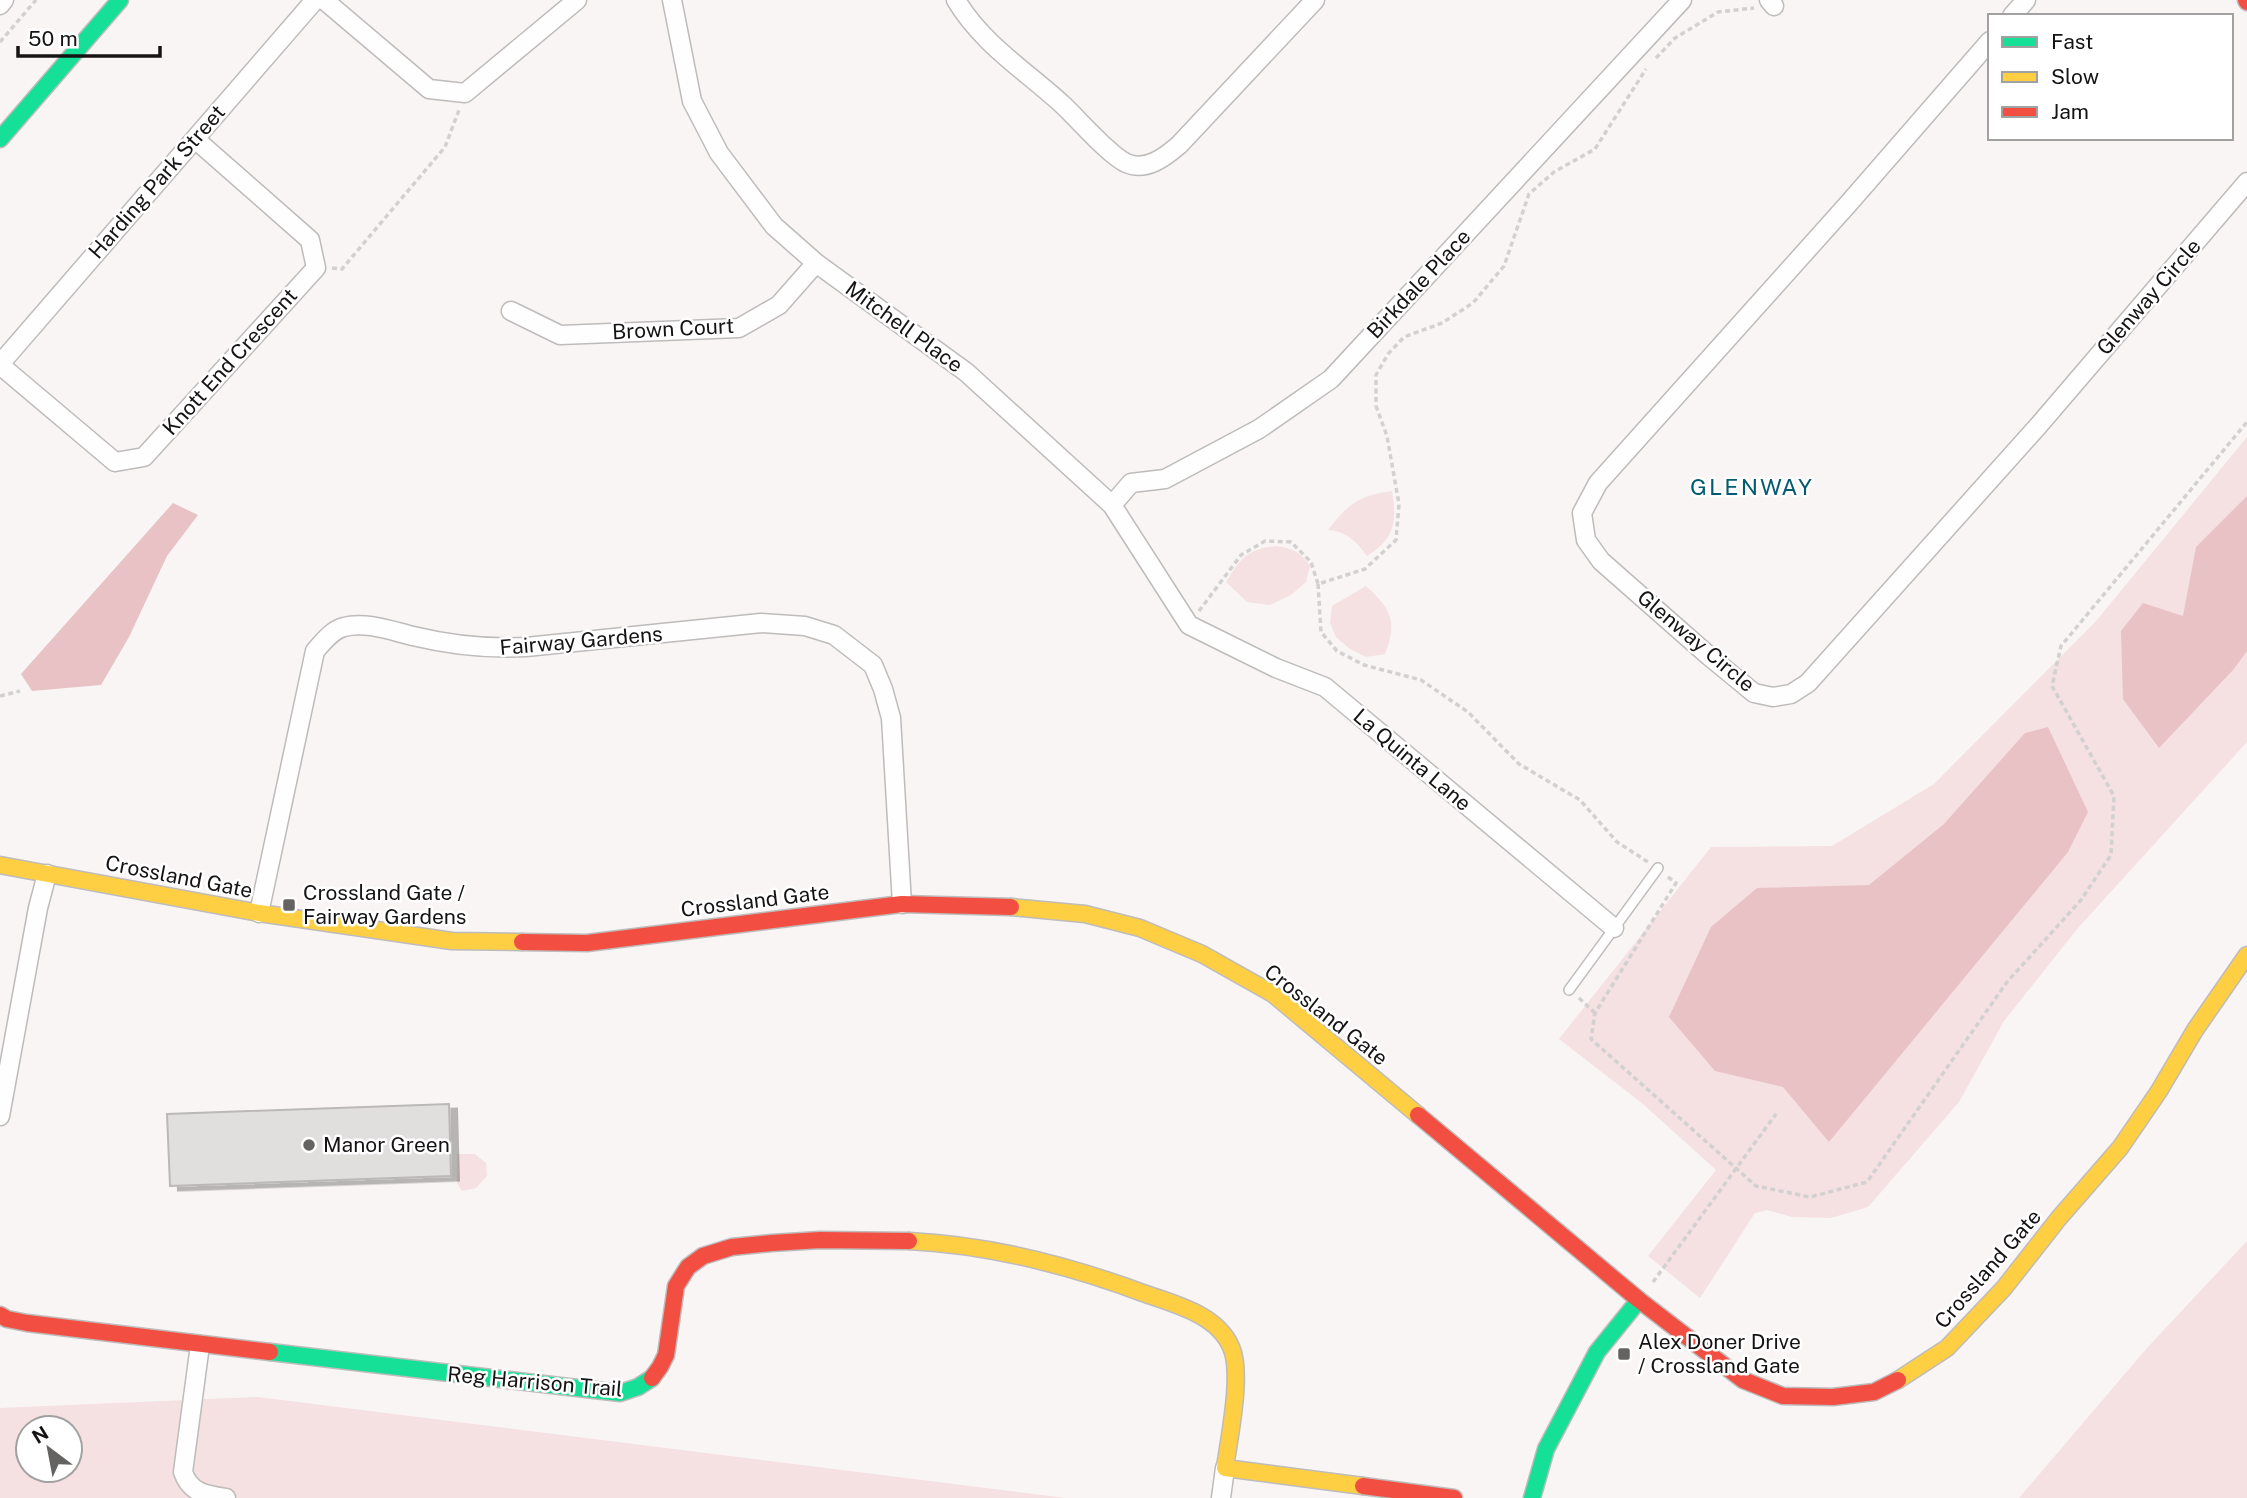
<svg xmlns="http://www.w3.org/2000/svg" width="2247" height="1498" viewBox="0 0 2247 1498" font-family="'Public Sans',sans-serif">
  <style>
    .green { fill: #f5e0e2; fill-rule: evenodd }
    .water { fill: #e8c2c5 }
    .building { fill: #e1dede; stroke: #bbb8b8; stroke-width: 2; filter: url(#shadow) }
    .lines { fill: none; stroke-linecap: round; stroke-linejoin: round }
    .lane-casing { stroke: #bebbbb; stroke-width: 12 }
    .street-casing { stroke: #bebbbb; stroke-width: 21 }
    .fast-casing { stroke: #bebbbb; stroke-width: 19 }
    .slow-casing { stroke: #bebbbb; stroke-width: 19 }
    .jam-casing { stroke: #bebbbb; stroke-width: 19 }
    .path { stroke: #d2d0d0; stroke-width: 3.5; stroke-dasharray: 5 3.5; stroke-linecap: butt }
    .lane { stroke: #fefefe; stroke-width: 9 }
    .street { stroke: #fefefe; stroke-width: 18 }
    .fast { stroke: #16e098; stroke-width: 16 }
    .slow { stroke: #ffcf43; stroke-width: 16 }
    .jam { stroke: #f24e42; stroke-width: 16 }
    .poi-dot { fill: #656262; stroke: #fff; stroke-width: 2.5 }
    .labels { text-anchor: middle; stroke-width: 5; stroke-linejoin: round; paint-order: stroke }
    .street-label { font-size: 21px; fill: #151313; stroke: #fff }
    .poi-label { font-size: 21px; fill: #151313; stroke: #fff; text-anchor: start }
    .neighbourhood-label { font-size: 23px; letter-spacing: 2px; fill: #025b71; stroke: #fff }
  </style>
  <defs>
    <filter id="shadow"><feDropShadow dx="8" dy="4.5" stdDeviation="0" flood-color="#0004"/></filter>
  </defs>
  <rect width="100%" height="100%" fill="#f9f5f5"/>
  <path class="green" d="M2247 437V742L2078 928 2004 1021 1959 1102 1868 1207 1831 1218 1792 1217 1767 1210 1755 1213 1700 1298 1648 1256 1716 1170 1643 1104 1559 1039 1711 847 1832 846 1934 784 2097 620Z
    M1392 491C1397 522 1395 539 1367 556 1356 541 1346 531 1328 530 1349 503 1359 496 1392 491Z
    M1277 546C1293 548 1301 553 1310 566L1306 582 1291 595 1270 605 1247 602 1226 582C1241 558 1247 549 1277 546Z
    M1366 586C1391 609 1398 621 1385 654L1366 657 1350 649 1336 637 1330 623 1332 606Z
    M457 1154H475L486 1163 487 1176 476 1188 462 1191 457 1183Z
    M2247 1241V1498H2019L2147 1348Z
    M258 1397 1065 1498H0V1408ZM28 1428H70V1470H28Z"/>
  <path class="water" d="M2247 496V651L2233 670 2159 748 2123 699 2121 631 2143 603 2183 616 2196 547Z
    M173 503 198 515 167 556 129 637 101 685 32 691 21 674Z
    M2048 727 2088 812 2068 852 1829 1142 1783 1087 1715 1071 1669 1017 1711 927 1757 888 1869 885 1944 824 2025 733Z"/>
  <path class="building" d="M449 1104 451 1176 170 1186 167 1114Z"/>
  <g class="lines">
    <g class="lane-casing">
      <path id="lane" d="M1569 990 1658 868"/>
    </g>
    <g class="street-casing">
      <path id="street" d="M324 0 429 89 465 93 577 0
        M672 0 692 101 719 153 774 226 816 263 966 372 1112 505 1189 625 1276 668 1325 687 1614 928
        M956 0C982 44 1026 71 1063 105 1079 120 1108 154 1126 163 1146 172 1165 157 1179 145L1315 0
        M1769 0 1774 6
        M0 5 4 0
        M2012 16 2026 0
        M1990 41 1849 203 1598 483 1582 513 1586 540 1601 561 1709 656 1754 693 1773 697 1791 694 1808 683 2039 425 2247 182
        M511 311 560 335 739 328 779 305 816 263
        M0 364 315 0
        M0 365 115 462 144 457 316 268 310 240 195 139
        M1112 505 1131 483 1165 479 1259 429 1331 379 1682 0
        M259 913 315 651C323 642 332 630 344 627 365 621 392 631 413 636 450 645 488 649 526 647L761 623 805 626 834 635 873 665 883 689 891 718 902 904
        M0 1116 38 908 47 874
        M200 1345 183 1472C190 1493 206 1495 226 1498
        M1221 1498 1225 1468"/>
    </g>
    <g class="fast-casing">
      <path id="fast" d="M0 139 120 0
        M270 1352 620 1393 638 1387 652 1378
        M1532 1498 1546 1449 1597 1352 1639 1300"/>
    </g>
    <g class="slow-casing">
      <path id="slow" d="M0 865 259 913 452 941 522 942
        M1011 907 1085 914 1140 928 1202 954 1273 994 1418 1115
        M909 1241C989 1245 1068 1265 1143 1293 1174 1304 1217 1314 1231 1347 1243 1373 1229 1438 1225 1468L1363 1486
        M1898 1380 1947 1348 2004 1288 2059 1218 2120 1148 2159 1091 2195 1030 2247 955"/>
    </g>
    <g class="jam-casing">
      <path id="jam" d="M2246 0 2247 2
        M522 942 587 943 902 904 1011 907
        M1418 1115 1639 1300 1743 1380 1783 1396 1833 1397 1874 1392 1898 1380
        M0 1315 7 1319 27 1323 270 1352
        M652 1378 660 1367 666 1355 676 1286 688 1267 703 1256 732 1247 772 1243 820 1240 909 1241
        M1363 1486 1454 1498"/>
    </g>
    <path class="path" d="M0 42 36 0
      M1656 58 1675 38 1718 12 1754 8
      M332 268 342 269 445 147 459 110
      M1318 584 1321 632 1337 651 1364 665 1421 680 1468 712 1519 764 1580 800 1617 842 1648 862
      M1199 611 1241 555 1265 541 1291 542 1311 562 1318 584 1365 569 1396 540 1399 504 1387 436 1376 406V375L1388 354 1404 337 1442 323 1473 303 1504 266 1529 194 1554 172 1595 149 1646 69
      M0 696 20 691
      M1668 877 1676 883 1595 1013 1591 1039 1756 1186 1810 1197 1867 1182 2007 982 2081 900 2111 855 2114 796 2052 686 2061 646 2247 422
      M1579 998 1595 1013
      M1653 1282 1776 1114"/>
    <use href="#lane" class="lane"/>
    <use href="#street" class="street"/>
    <use href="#fast" class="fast"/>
    <use href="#slow" class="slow"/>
    <use href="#jam" class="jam"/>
  </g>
  <g class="poi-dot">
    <rect x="282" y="898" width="14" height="14" rx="3.5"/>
    <circle cx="309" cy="1145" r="7"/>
    <rect x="1617" y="1347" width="14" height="14" rx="3.5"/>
  </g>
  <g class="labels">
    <g class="street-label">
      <text transform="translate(157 182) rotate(-49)" y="7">Harding Park Street</text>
      <text transform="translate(1419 284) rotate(-47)" y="7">Birkdale Place</text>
      <text transform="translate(2149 297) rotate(-49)" y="7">Glenway Circle</text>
      <text transform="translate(904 327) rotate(36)" y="7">Mitchell Place</text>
      <text transform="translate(673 329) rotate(-3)" y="7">Brown Court</text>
      <text transform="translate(230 362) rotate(-48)" y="7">Knott End Crescent</text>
      <text transform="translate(581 641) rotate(-5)" y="7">Fairway Gardens</text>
      <text transform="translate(1696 641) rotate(40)" y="7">Glenway Circle</text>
      <text transform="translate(1412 760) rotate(40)" y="7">La Quinta Lane</text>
      <text transform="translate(179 877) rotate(11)" y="7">Crossland Gate</text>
      <text transform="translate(755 901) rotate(-7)" y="7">Crossland Gate</text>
      <text transform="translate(1326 1015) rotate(38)" y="7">Crossland Gate</text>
      <text transform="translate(1988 1269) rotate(-49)" y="7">Crossland Gate</text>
      <text transform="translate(535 1382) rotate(5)" y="7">Reg Harrison Trail</text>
    </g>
    <g class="poi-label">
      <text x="303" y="900">Crossland Gate /<tspan x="303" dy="24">Fairway Gardens</tspan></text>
      <text x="323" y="1152">Manor Green</text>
      <text x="1638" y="1349">Alex Doner Drive<tspan x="1638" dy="24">/ Crossland Gate</tspan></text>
    </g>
    <g class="neighbourhood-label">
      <text x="1752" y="495">GLENWAY</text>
    </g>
  </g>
  <rect x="1988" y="14" width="245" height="126" fill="#ffffff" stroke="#a1a1a1" stroke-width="2"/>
  <rect x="2002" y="37" width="35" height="10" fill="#16e098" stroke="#a1a1a1" stroke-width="2"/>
  <text x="2051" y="49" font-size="21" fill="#151313">Fast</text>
  <rect x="2002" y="72" width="35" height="10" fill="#ffcf43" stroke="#a1a1a1" stroke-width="2"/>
  <text x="2051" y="84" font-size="21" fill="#151313">Slow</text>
  <rect x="2002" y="107" width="35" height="10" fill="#f24e42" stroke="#a1a1a1" stroke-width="2"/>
  <text x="2051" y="119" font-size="21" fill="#151313">Jam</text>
  <g transform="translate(49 1449) rotate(328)"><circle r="33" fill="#ffffff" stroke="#a1a1a1" stroke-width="2"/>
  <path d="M0-5L12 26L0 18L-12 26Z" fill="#656262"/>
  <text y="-10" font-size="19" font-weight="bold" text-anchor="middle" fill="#151313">N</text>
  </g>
  <path d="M18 46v10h142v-10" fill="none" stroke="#151313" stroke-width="3.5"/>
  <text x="28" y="46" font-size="21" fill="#151313" stroke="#ffffff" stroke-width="5" paint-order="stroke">50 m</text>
</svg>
